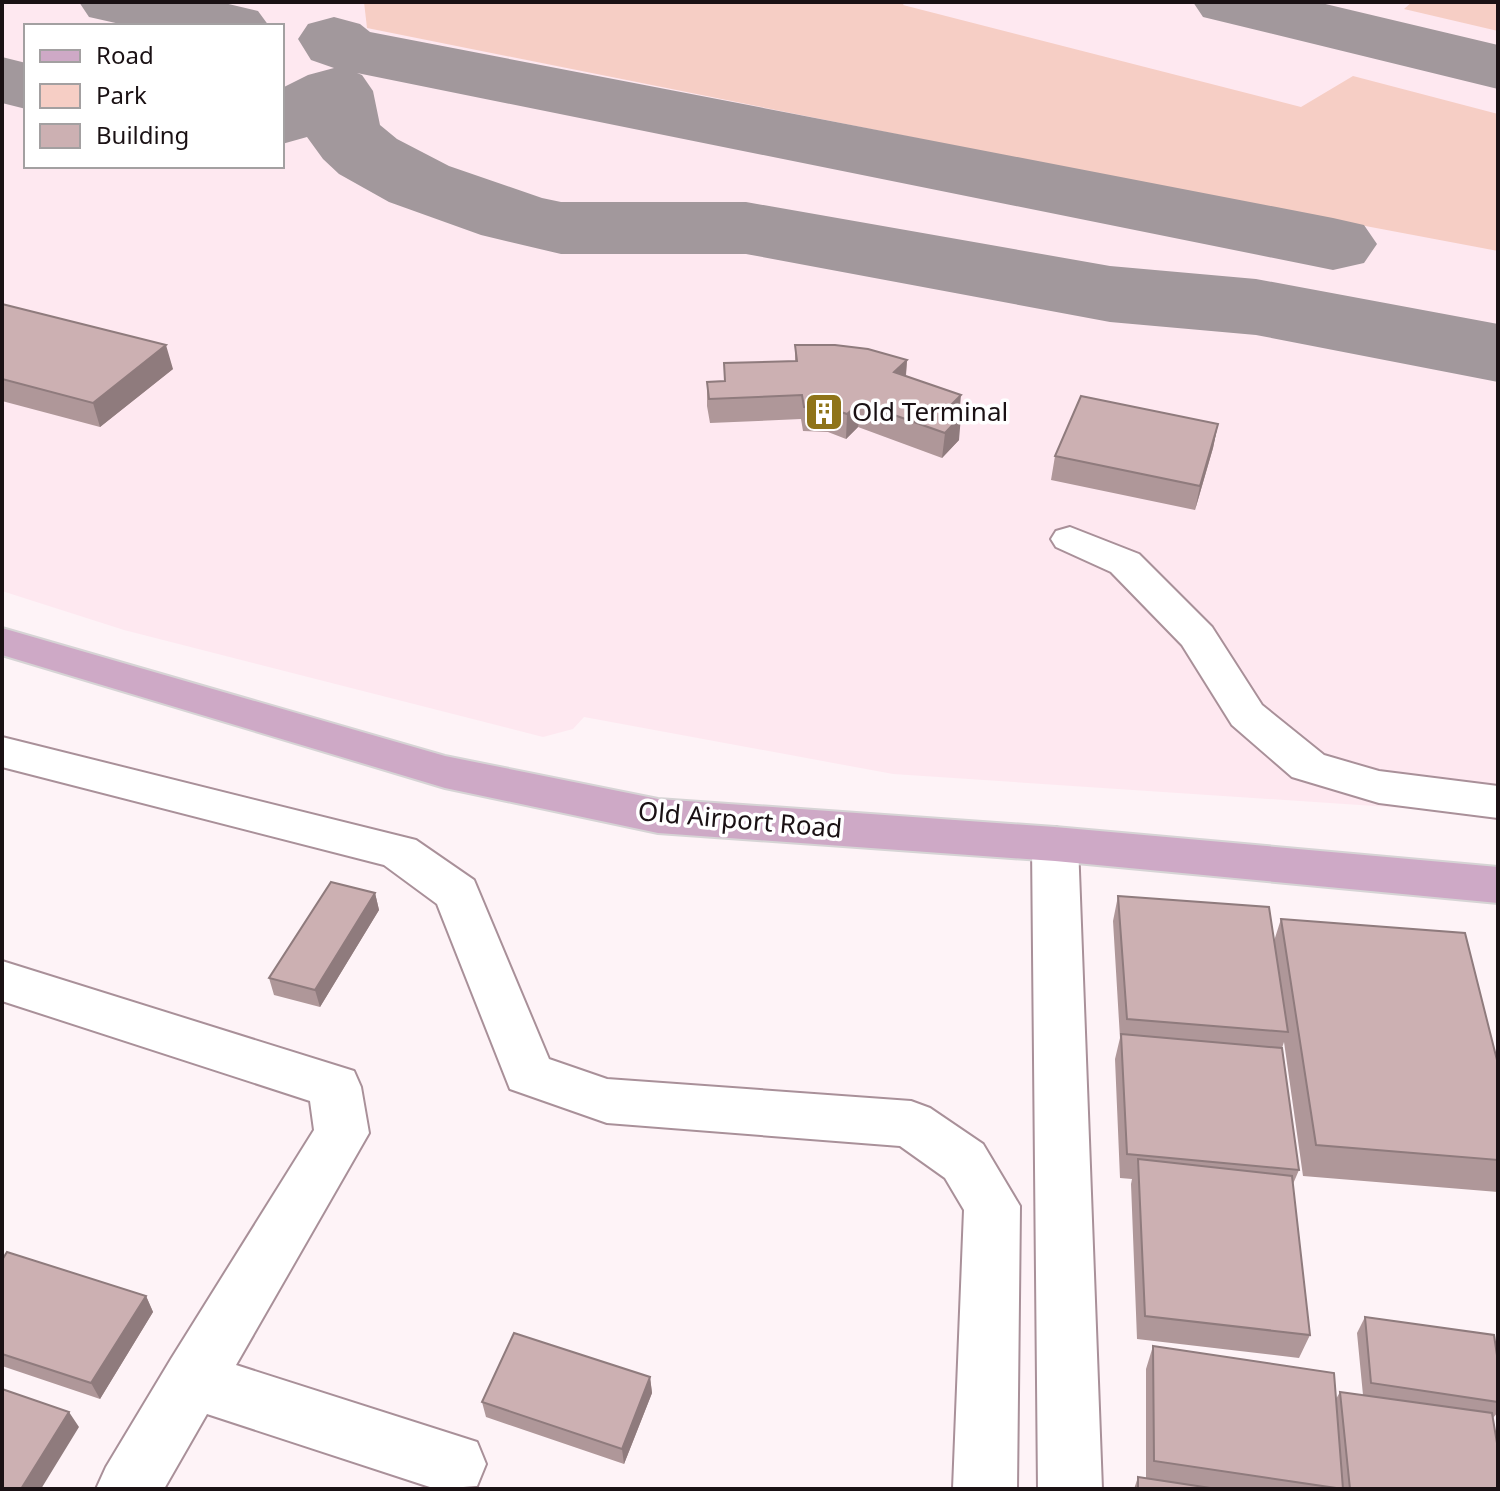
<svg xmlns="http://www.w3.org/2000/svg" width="1500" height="1491" viewBox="0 0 1500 1491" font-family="'Noto Sans',sans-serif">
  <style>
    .built { fill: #fee8f0; fill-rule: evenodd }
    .green { fill: #f6cec5 }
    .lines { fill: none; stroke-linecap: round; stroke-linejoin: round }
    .taxiway { fill: #a2989c; fill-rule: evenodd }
    .minor-casing { stroke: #a99099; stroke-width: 4 }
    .major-casing { stroke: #d6d4d5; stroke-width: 4 }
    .minor { fill: #fff; fill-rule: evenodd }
    .major { fill: #cea9c6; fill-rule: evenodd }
    .wall { fill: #af9799 }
    .shaded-wall { fill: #8f7b7d }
    .building { fill: #ccb0b2; stroke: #8f7b7d; stroke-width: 2 }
    .labels { text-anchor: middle; stroke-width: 7; stroke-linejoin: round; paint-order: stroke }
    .poi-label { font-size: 26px; fill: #1a1114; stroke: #fff; text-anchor: start }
    .street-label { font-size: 26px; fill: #1a1114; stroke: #fff }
  </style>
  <rect width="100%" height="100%" fill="#fef3f7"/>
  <path class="built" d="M2 2H1498V820L1419 809 893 774 584 717 573 729 543 737 124 630 2 591ZM26 26H282V166H26Z"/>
  <path class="green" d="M364 2H905L903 5 1301 107 1353 76 1498 114V251L1195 194 367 28Z
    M1412 2H1498V31L1404 9Z"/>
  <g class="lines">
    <path class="taxiway" d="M79 2H220L258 11 269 26H129L89 17Z
      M1193 2H1317L1498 45V89L1203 17Z
      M334 17 360 24 370 32 1333 218 1364 225 1377 244 1364 263 1333 270 357 73 362 75 373 91 380 125 397 139 449 166 542 198 561 202H746L1110 266 1256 279 1498 324V382L1256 335 1110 322 746 254H561L481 235 389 202 339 174 323 159 307 137 282 144V88L308 75 334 68 311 60 298 39 308 24Z
      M2 57 26 63V109L2 103Z"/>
    <g class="minor-casing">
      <path id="minor" d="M1070 527 1139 554 1212 627 1262 705 1324 755 1379 771 1498 786V818L1379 803 1292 777 1232 725 1182 645 1111 572 1056 547 1051 539 1056 531Z
        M2 737 416 840 474 880 549 1059 607 1079 911 1101 930 1108 983 1144 1020 1206 1017 1489H953L964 1210 945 1178 900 1146 607 1123 510 1089 437 904 384 865 2 767Z
        M1055 827 1071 832 1078 844 1102 1489H1038L1032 844 1039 832Z
        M2 961 354 1071 361 1087 369 1133 236 1365 477 1442 486 1464 477 1486 436 1489 207 1414 164 1489H96L106 1467 171 1359 314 1130 310 1101 2 1001Z"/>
    </g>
    <g class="major-casing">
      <path id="major" d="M2 628 445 756 658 799 1055 827 1498 867V903L1055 861 658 833 445 788 2 655Z"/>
    </g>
    <use href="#minor" class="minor"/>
    <use href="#major" class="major"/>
  </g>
  <path class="wall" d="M2 304 173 369 100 427 2 401Z
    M795 345 907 360 906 376 959 416V440L942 458 858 427 846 439 828 432 803 431 801 419 710 423 707 406V382L724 381V363L795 361Z
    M1218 424 1213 448 1195 510 1051 480 1055 456Z
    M375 893 379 910 320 1007 274 995 269 978Z
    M1118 896 1274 941 1281 919 1498 1064V1192L1303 1176 1284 1042 1282 1048 1299 1170 1293 1184 1310 1335 1299 1358 1137 1339 1131 1184 1132 1179 1120 1178 1115 1059 1120 1038 1113 921Z
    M2 1260 146 1296 153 1312 100 1399 2 1366Z
    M1365 1317 1498 1402V1412L1493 1418 1498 1489H1134L1138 1477 1146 1478V1369L1153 1346 1336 1399 1340 1392 1363 1395 1357 1333Z
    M650 1377 652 1393 624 1464 486 1417 482 1402Z"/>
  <path class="shaded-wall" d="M166 345 173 369 100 427 93 403Z
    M907 360 905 384 894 372Z
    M961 395 959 418 961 416 959 440 942 458 945 433V411Z
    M860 403 858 427 846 439 847 414Z
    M1218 424 1213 448 1195 510 1200 486Z
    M375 893 379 910 320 1007 315 990Z
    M146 1296 153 1312 100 1399 91 1383Z
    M650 1377 652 1393 624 1464 622 1449Z
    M69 1412 79 1427 41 1489H21Z"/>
  <path class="building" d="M2 304 166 345 93 403 2 379Z
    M795 345H835L868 349 907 360 894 372 961 395 945 411 961 416 945 433 860 403 847 414 829 408 804 407 802 395 709 399 707 382 725 381 724 363 797 361Z
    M1081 396 1218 424 1200 486 1055 456Z
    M331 882 375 893 315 990 269 978Z
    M1118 896 1269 907 1288 1032 1127 1019Z
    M1281 919 1465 933 1498 1064V1160L1316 1145Z
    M1121 1034 1282 1048 1299 1170 1127 1154Z
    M1138 1159 1292 1176 1310 1335 1145 1316Z
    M7 1252 146 1296 91 1383 2 1354V1260Z
    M1365 1317 1494 1335 1498 1362V1402L1371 1383Z
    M514 1333 650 1377 622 1449 482 1402Z
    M1153 1346 1334 1373 1343 1489 1154 1461Z
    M2 1389 69 1412 21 1489H2Z
    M1340 1392 1492 1413 1498 1449V1489H1350Z
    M1138 1477 1217 1489H1138Z"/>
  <defs>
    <g id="building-square" transform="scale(2)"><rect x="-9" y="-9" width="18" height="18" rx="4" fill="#8f7419" stroke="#fff"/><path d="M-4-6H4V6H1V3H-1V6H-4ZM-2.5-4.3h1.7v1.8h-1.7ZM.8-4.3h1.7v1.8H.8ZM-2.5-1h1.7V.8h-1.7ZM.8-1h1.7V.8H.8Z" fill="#fff"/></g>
  </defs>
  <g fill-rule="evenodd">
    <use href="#building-square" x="824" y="412"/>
  </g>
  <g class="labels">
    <g class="poi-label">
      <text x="852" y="421">Old Terminal</text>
    </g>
    <g class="street-label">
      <text transform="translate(740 820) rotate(5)" y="9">Old Airport Road</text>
    </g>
  </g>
  <rect width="1500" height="1491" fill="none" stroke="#1a1114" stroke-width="8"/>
  <rect x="24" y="24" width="260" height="144" fill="#ffffff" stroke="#a3a0a1" stroke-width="2"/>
  <rect x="40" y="50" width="40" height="12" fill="#cea9c6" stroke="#a3a0a1" stroke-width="2"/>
  <text x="96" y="64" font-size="24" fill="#1a1114">Road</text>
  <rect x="40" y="84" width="40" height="24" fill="#f6cec5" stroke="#a3a0a1" stroke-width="2"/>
  <text x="96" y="104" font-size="24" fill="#1a1114">Park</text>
  <rect x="40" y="124" width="40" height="24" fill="#ccb0b2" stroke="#a3a0a1" stroke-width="2"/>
  <text x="96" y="144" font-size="24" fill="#1a1114">Building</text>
</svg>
